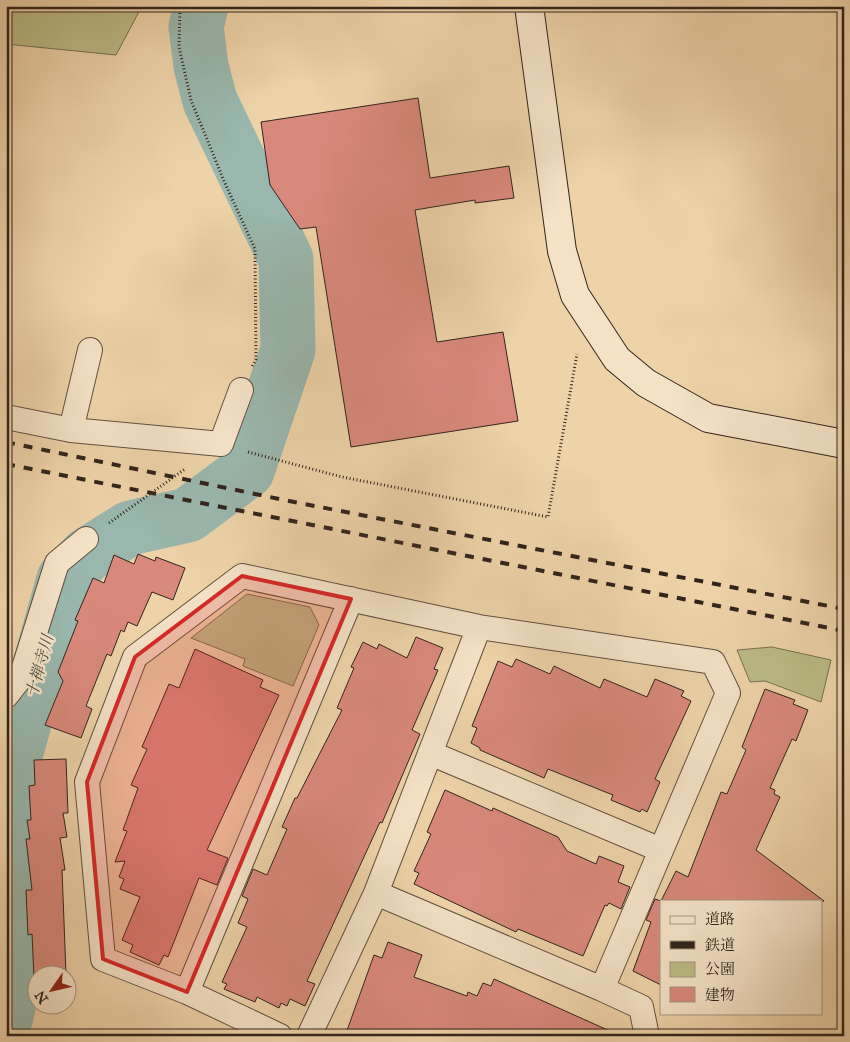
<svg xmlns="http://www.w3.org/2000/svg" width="850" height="1042" viewBox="0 0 850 1042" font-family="'IM FELL Great Primer','Noto Serif JP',serif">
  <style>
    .green { fill: #bcbb86; stroke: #767052 }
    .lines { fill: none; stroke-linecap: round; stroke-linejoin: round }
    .river { stroke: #99b7ad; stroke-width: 55 }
    .building { fill: #d9897c; stroke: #31241d }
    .street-casing { stroke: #605040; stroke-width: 26 }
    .secondary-casing { stroke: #31241d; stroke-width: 30 }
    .path { stroke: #31241d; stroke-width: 3; stroke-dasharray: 1 2.5; stroke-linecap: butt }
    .street { stroke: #f4e2c7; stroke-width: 24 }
    .secondary { stroke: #f4e2c7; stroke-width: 28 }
    .rail { stroke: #31241d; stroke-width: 4; stroke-dasharray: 9 9; stroke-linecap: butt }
    .marked { fill: #d62828; fill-opacity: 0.2; stroke: #d62828; stroke-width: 4; stroke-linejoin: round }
    .labels { text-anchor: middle; stroke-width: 5; stroke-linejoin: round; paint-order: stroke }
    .water-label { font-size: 16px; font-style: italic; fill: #4b4941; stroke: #f4e2c7 }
  </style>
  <rect width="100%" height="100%" fill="#eed3a9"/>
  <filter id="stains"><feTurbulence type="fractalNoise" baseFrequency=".004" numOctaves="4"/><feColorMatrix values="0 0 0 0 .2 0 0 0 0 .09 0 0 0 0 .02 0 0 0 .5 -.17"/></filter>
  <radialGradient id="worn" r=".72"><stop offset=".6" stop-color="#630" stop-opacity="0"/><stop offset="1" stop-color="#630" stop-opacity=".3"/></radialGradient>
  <path class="green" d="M6 6H142L116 55 6 44Z
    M247 594 310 607 319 625 293 686 243 666 245 659 191 638Z
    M772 647 831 660 821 702 765 681 750 682 737 650Z"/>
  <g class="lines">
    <path class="river" d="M6 1017 13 983 14 952 8 915 9 794 16 752 64 579 87 555 130 528 188 515 247 471 288 350 286 259 210 101 201 66 196 27 201 6"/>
  </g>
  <path class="building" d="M418 98 430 178 509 166 514 198 475 203V200L415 210 437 342 503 332 518 421 351 447 316 227 300 229 270 185 261 122Z
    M138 554 155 561 156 557 185 568 173 600 152 592 137 626 128 622 124 632 121 630 111 656 107 654 86 706 92 709 81 738 45 725 63 681 58 672 78 621 75 620 93 578 104 583 114 555 134 564Z
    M416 637 443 648 434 669 438 670 412 730 420 734 382 823 380 822 307 981 315 984 305 1006 290 999 287 1006 281 1003 279 1008 257 997 255 1002 224 989 227 984 222 982 247 927 238 923 248 899 242 896 253 869 267 875 287 829 282 827 295 798H297L342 710 337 708 354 668 351 667 363 642 377 649 379 644 407 658Z
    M195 649 263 680 260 687 279 695 207 850 228 858 217 885 199 878 168 957 164 955 159 965 130 952 133 945 122 940 140 897 120 889 124 879 119 877 125 861 115 862 127 831 123 830 138 788 131 785 147 749 142 747 169 684 179 688Z
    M516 659 550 674 554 666 600 688 604 679 647 697 655 679 684 691 681 696 691 701 655 779 660 782 647 812 642 809 640 812 611 800 613 795 548 769 544 778 480 750V748L471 743 477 728 472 726 498 661 512 667Z
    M765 689 795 700 793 704 808 710 796 741 792 739 770 788 775 790 774 794 780 797 756 850 824 901H661L676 871 688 877 721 792 727 794 746 750 742 747Z
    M66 759 68 813H63L67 837 60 838 65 870H62L66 974H38V977H34L32 934 28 935 26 890H32L26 839H30L27 820H31L29 786 35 785 34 760Z
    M445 790 492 811 493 808 558 837 567 851 596 864 599 856 624 866 618 882 630 887 621 909 609 903 607 906 605 905 583 956 518 929 516 932 414 884 419 873 414 871 431 834 427 832Z
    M655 899 661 901V985L633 971 651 922 646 920Z
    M388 942 422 955 414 977 467 996 468 992 477 996 483 983 491 986 494 979 621 1036H345L374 955 382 958Z"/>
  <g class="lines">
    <g class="street-casing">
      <path id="street" d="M6 417 71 430 221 444 241 390
        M71 430 90 350
        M6 696 21 677 57 563 86 539
        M430 753 661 850
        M376 893 602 989
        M187 992 351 599
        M280 1036 187 992 103 959 87 782 135 657 242 576 479 627 713 662 728 693 602 989 641 1007 647 1036
        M309 1036 376 893 479 627"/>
    </g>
    <g class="secondary-casing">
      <path id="secondary" d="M529 6 562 251 575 295 617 359 646 383 708 418 844 444"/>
    </g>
    <path class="path" d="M180 6 179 47 191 100 224 181 255 249 256 359 252 367
      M248 452 342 477 548 517 577 354
      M109 523 185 469"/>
    <use href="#street" class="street"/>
    <use href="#secondary" class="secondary"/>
    <path class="rail" d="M6 442 284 500 844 609
      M6 464 844 631"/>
  </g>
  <path class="marked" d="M242 576 351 599 187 992 103 959 87 782 135 657Z"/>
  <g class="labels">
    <g class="water-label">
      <text transform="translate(39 666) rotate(-75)" y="6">十禅寺川</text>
    </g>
  </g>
  <rect width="850" height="1042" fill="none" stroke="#eed3a9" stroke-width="25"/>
  <rect x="8" y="8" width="835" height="1027" fill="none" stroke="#31241d" stroke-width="2.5"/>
  <rect x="12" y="12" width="825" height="1017" fill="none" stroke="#31241d"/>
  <rect x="660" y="900" width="162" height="115" fill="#f4e2c7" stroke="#a69683"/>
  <rect x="670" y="916" width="25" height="8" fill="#f4e2c7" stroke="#a69683"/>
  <text x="705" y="924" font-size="15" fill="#31241d">道路</text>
  <rect x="670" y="941" width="25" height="8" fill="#31241d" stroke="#a69683"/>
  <text x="705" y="950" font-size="15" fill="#31241d">鉄道</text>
  <rect x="670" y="962" width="25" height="15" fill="#bcbb86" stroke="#a69683"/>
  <text x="705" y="974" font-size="15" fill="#31241d">公園</text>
  <rect x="670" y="987" width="25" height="15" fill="#d9897c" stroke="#a69683"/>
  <text x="705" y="1000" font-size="15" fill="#31241d">建物</text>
  <g transform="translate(52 990) rotate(236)"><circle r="24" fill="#f4e2c7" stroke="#a69683"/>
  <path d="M0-4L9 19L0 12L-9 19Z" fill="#8f2418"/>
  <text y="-8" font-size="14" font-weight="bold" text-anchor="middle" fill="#31241d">N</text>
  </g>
  <rect width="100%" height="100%" filter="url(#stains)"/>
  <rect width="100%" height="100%" fill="url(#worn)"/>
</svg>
